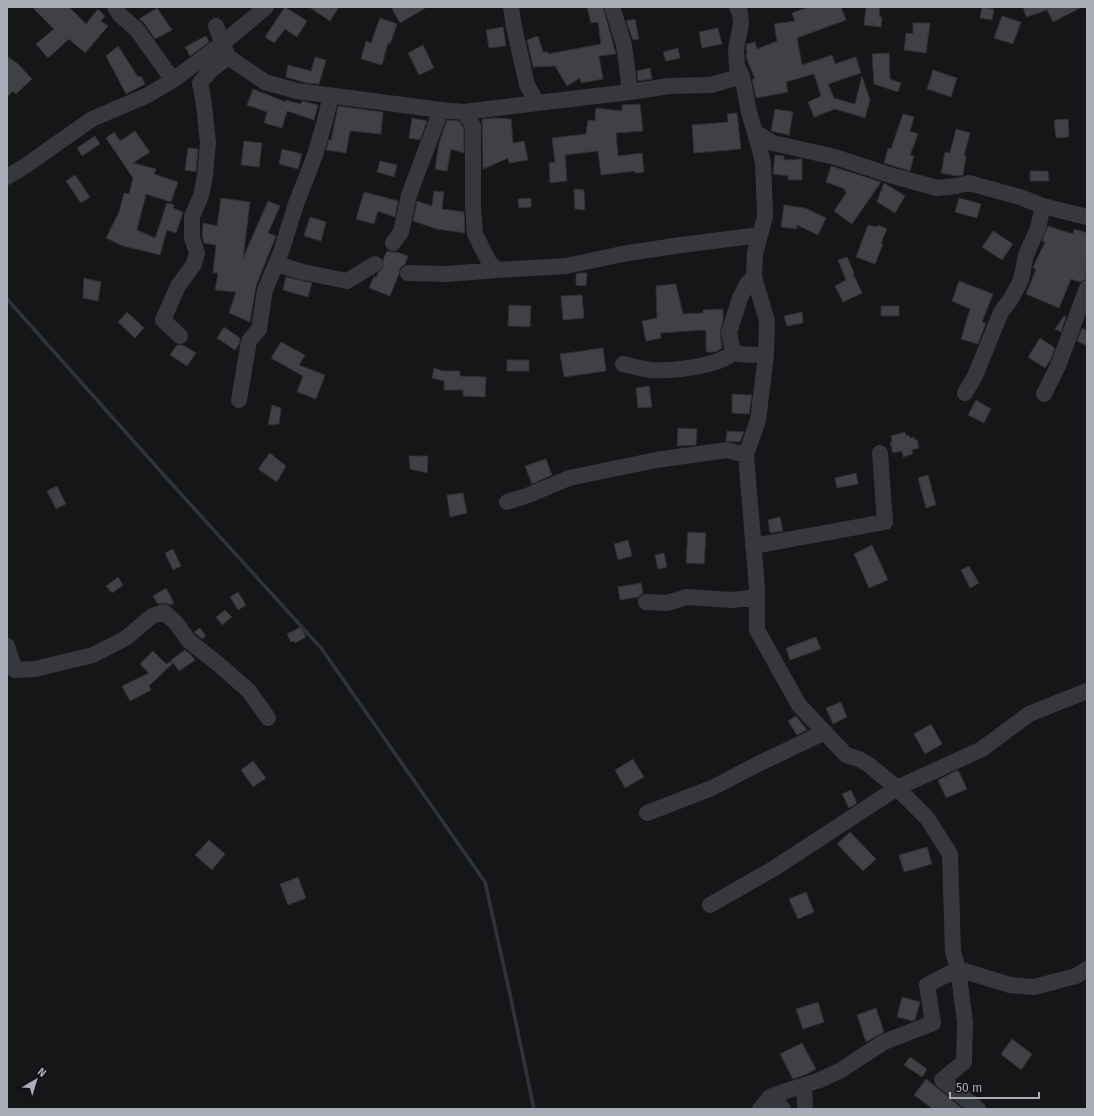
<svg xmlns="http://www.w3.org/2000/svg" width="1094" height="1116" viewBox="0 0 1094 1116" font-family="'Fira Sans',sans-serif">
  <style>
    .lines { fill: none; stroke-linecap: round; stroke-linejoin: round }
    .stream { stroke: #2c353c; stroke-width: 3.5 }
    .building { fill: #404145; stroke: #303034 }
    .minor { stroke: #37383d; stroke-width: 16 }
  </style>
  <rect width="100%" height="100%" fill="#161618"/>
  <g class="lines">
    <path class="stream" d="M7 299 171 483 321 648 485 882 511 999 534 1109"/>
  </g>
  <path class="building" d="M32 7H69L86 24 98 9 105 16 101 21 108 26 85 53 69 39 48 58 36 44 54 29Z
    M285 7 307 21 297 37 285 29 274 43 265 37Z
    M309 7H339L330 21Z
    M391 7H427L400 23Z
    M587 7H603L616 54 599 56 603 79 581 83 580 78 567 86 555 66 533 67 527 40 538 36 543 52H548V54L601 44 598 22 591 23Z
    M809 7H841L846 20 797 38 802 65 832 55 835 64 856 57 861 73 828 84 834 98 855 104 862 76 870 100 865 118 835 109 814 117 808 102 821 96 814 74 786 82 788 92 756 98 752 79H755L746 57V54L747 53 746 48 747 44 755 42 757 49 777 41 774 24 795 21 792 13Z
    M866 7H880L879 17H882L881 27 864 25Z
    M982 7 994 9 992 20 980 18Z
    M1023 7H1082L1053 22 1047 10 1026 17Z
    M157 8 172 30 155 39 145 24 139 19Z
    M1002 16 1021 22 1013 44 994 38Z
    M380 18 397 24 390 44 388 43 382 65 361 59 366 41 371 43Z
    M635 19 639 39 633 40 626 21Z
    M913 23H930L926 53 904 50 906 33 913 34Z
    M503 27 506 46 489 48 486 30Z
    M718 28 722 44 702 48 699 32Z
    M206 36 209 42 190 56 185 47Z
    M423 45 434 68 419 75 408 53Z
    M118 46 138 77 141 76 145 84 126 94 106 56Z
    M678 48 680 58 666 61 663 52Z
    M889 53 890 79 901 83 898 92 874 84 872 54Z
    M7 56 18 64 32 79 16 94 13 91 7 97Z
    M315 57 326 60 319 84 306 83 286 77 288 65 311 71Z
    M650 68 652 79 638 81 637 71Z
    M933 70 957 78 951 97 927 89Z
    M253 89 286 102 285 100 301 104 302 101 318 105 314 120 287 111 282 128 264 123 267 112 247 105Z
    M640 104 643 131 616 133 618 156 642 153 644 172 635 173V171L601 175 598 151 565 155 567 181 550 183 549 163 555 162 552 138 586 134 588 120 595 121 596 108 622 111V105Z
    M338 106 383 112 381 134 350 131 346 153 326 150 329 139 331 140Z
    M775 109 793 112 789 135 771 131Z
    M737 113 741 149 694 153 692 125 728 122 727 114Z
    M903 114 914 117 910 131 918 134 910 155 914 156 910 171 884 163 888 148 891 149Z
    M412 118 427 121 420 140 409 138Z
    M496 118 511 119 513 143 524 141 528 160 509 163 508 158 483 169 482 119Z
    M1068 119 1069 137 1056 138 1054 120Z
    M447 120 459 121 464 129V153L451 149 447 171 435 169 439 143Z
    M956 129 970 133 964 156H966L963 175 957 176 941 173 945 152 950 153Z
    M135 131 150 152 133 163 156 169 154 174 178 182 171 202 146 194 137 230 155 238 167 203 174 205 173 208 183 212 176 233 167 230 160 255 123 246 106 238 119 212 124 193 129 194 133 178 106 138 114 132 120 141Z
    M95 136 100 144 82 156 77 148Z
    M244 141 262 143 259 167 241 165Z
    M188 148 198 149 196 172 185 170Z
    M282 149 302 154 298 169 279 164Z
    M775 155 784 156V160L802 159V180H788V176L773 174Z
    M380 161 397 165 394 177 377 172Z
    M831 166 881 182 852 224 834 211 847 192 844 191 845 189 826 182Z
    M1030 171H1048L1049 181H1030Z
    M75 175 90 197 81 203 66 181Z
    M884 183 905 196 895 213 877 202Z
    M574 189 584 190 585 210 575 209Z
    M434 191 444 192 442 209 464 212 465 233 437 229 413 221 417 201 432 206Z
    M364 192 398 201 395 217 378 211 374 224 356 219Z
    M221 198 250 202 243 258 268 201 280 206 268 233 276 236 256 286 250 322 229 313 236 292 215 290 218 273H213L216 245 204 243 202 236 203 223 217 226Z
    M531 198V207L519 208 518 199Z
    M959 198 981 204 977 218 955 212Z
    M784 205 805 208 826 218 818 235 797 225V229L781 227Z
    M310 217 326 222 321 241 304 236Z
    M868 225 877 227 878 225 887 229 881 243 883 244 875 264 856 257Z
    M1048 226 1073 234 1074 229 1087 233 1086 279 1080 282 1071 279 1059 308 1026 294 1036 269 1033 268 1034 265 1045 242 1042 241Z
    M993 231 1013 244 1002 260 982 247Z
    M387 251 392 252H397L408 256 405 264 400 268 399 274 390 296 369 288 374 276 376 278 378 273 383 268V260Z
    M847 257 854 273 853 274 862 293 843 302 835 286 846 280 838 260Z
    M579 273H587L586 286 576 285V274Z
    M286 277 312 283 308 297 283 290Z
    M84 278 101 282 98 301 83 298Z
    M959 281 993 294 982 322 986 323 978 344 961 339 970 309 952 301Z
    M676 284 683 314 703 313V310L723 309V320L720 333 722 348 715 352H706V331L703 330 660 333 661 338 646 341 642 321 657 318 656 286Z
    M582 295 584 318 563 320 561 296Z
    M509 305 531 306 530 327 508 326Z
    M881 306H899V316H881Z
    M127 312 144 328 135 338 118 322Z
    M802 312 803 323 787 326 784 316Z
    M1064 316 1066 317 1061 332 1055 329Z
    M224 327 240 338 239 344 235 350 217 338Z
    M1082 328 1087 331V346L1077 341Z
    M1040 338 1055 348 1050 361 1045 368 1028 357Z
    M281 342 305 355 299 365 325 375 316 399 297 392 303 376 271 358Z
    M177 345H183L196 353 187 366 170 355Z
    M603 348 606 371 564 377 560 354Z
    M507 360H529V371H507Z
    M434 368 443 371H460V376L486 377 485 397 463 396V390H444V381L432 378Z
    M649 386 652 407 638 408 636 388Z
    M732 394 752 395 749 414 732 413Z
    M976 400 991 409 984 423 968 415Z
    M272 405 281 408 279 424 268 425Z
    M678 428 697 429 696 445 677 446Z
    M727 431 744 432 740 442 726 441Z
    M905 432 906 436 909 435 910 438 914 437V440L917 439 919 448 912 450 913 454 903 457 902 451 893 453 890 442H892L891 436Z
    M270 453 286 466 277 482 258 469Z
    M409 456H428L427 473 410 469Z
    M546 459 552 475 532 484 525 466Z
    M856 473 858 484 837 488 835 478Z
    M928 475 936 505 926 508 918 478Z
    M57 486 66 504 56 509 47 491Z
    M463 493 467 513 450 517 447 495Z
    M780 517 783 531 770 533 768 520Z
    M688 532 706 533 704 564 686 563Z
    M628 540 632 556 618 560 614 544Z
    M872 545 888 580 869 588 854 554Z
    M173 549 181 566 173 570 165 553Z
    M664 553 667 567 658 569 655 555Z
    M969 566 979 583 970 588 961 570Z
    M118 577 123 585 112 593 106 586Z
    M641 583 643 593 638 597 620 600 618 587Z
    M166 588 174 603 171 605 166 603 158 604 153 596Z
    M238 592 246 605 238 610 230 597Z
    M225 610 232 617 222 625 216 617Z
    M301 627 306 637 295 643 294 641 291 642 287 634Z
    M200 628 206 636 202 639 194 632Z
    M816 637 821 649 790 660 786 648Z
    M185 650 191 655 195 660 179 671 171 660Z
    M153 651 166 664 172 661 173 663 149 686 151 690 130 701 122 686 149 673 140 664Z
    M841 702 847 717 833 724 826 708Z
    M796 716 807 730 797 735 788 721Z
    M931 724 942 744 925 754 914 734Z
    M633 759 644 777 625 788 615 770Z
    M253 761 266 778 253 787 241 770Z
    M958 770 967 789 946 798 938 780Z
    M851 790 857 803 849 808 842 794Z
    M850 832 876 859 863 871 837 844Z
    M209 840 225 854 212 870 195 855Z
    M927 847 932 864 904 872 899 855Z
    M298 877 306 898 288 905 280 884Z
    M806 892 814 912 798 919 789 899Z
    M902 997 920 1002 915 1020 912 1021 897 1017Z
    M818 1002 824 1022 803 1029 796 1009Z
    M876 1008 884 1032 866 1042 857 1015Z
    M1012 1039 1032 1054 1021 1070 1001 1054Z
    M802 1043 816 1069 807 1074 793 1079 780 1054Z
    M910 1057 927 1069 922 1077 904 1065Z
    M926 1079 935 1086 963 1109H933L914 1095Z"/>
  <g class="lines">
    <path class="minor" d="M115 7 120 15 137 30 173 80
      M511 7 514 27 527 85 537 103 630 92
      M612 7 624 45 630 92 669 86 711 85 742 76
      M737 7 740 13 741 24 736 49 737 67 742 76 749 112 760 150 763 163 764 188 765 217 755 253 754 277 767 321 766 355 758 420 746 455 757 588V630L799 705 846 755 859 759 869 765 897 788 927 818 950 854 953 952 958 969 1010 985 1034 987 1076 976 1087 969
      M216 26 228 57 265 82 297 91 441 110 464 112 537 103
      M464 112 473 126V207L475 234 489 262 497 270 566 266 622 254 681 245 760 235
      M755 132 773 143 835 157 890 175 937 188 956 186 969 183 1020 197 1043 206 1087 217
      M7 177 25 166 92 119 148 95 173 80 223 43 266 7
      M393 243 401 232 409 195 441 110
      M276 264 303 272 347 281 375 264
      M408 273 447 274 497 270
      M180 336 163 320 178 286 194 264 197 253 192 238V216L201 196 205 176 208 143 204 104 200 83 210 71 228 57
      M733 353 729 332 740 298 747 284 754 277
      M623 364C632 366 642 369 651 370 672 371 716 367 733 353 744 356 755 354 766 355
      M965 393 975 376 1001 312 1011 299 1021 280 1026 255 1038 228 1043 206
      M1044 394 1058 366 1087 288
      M239 400 249 341 259 329 265 290 281 252 296 204 315 155 324 124 331 96
      M507 502 529 495 569 478 656 460 727 450 746 455
      M753 546 885 522 880 453
      M646 602 667 603 687 597 732 600 757 597
      M7 646 15 670 35 669 93 655 126 638 152 616 164 612 176 623 189 641 217 663 249 691 268 718
      M647 813 712 788 758 764 825 732
      M710 905 773 869 897 788 982 749 1029 714 1087 691
      M804 1085 805 1109
      M772 1096 783 1109
      M760 1109 770 1097 783 1092 820 1080 841 1070 884 1042 933 1023 927 985 958 969 965 1022 964 1062 942 1080 978 1109"/>
  </g>
  <rect width="1094" height="1116" fill="none" stroke="#a8adb8" stroke-width="16"/>
  <g transform="translate(36 1080) rotate(38)" stroke="#111113" stroke-width="3" paint-order="stroke">
  <path d="M0-3L7 15L0 10L-7 15Z" fill="#a8adb8"/>
  <text y="-6" font-size="11" font-weight="bold" text-anchor="middle" fill="#a8adb8">N</text>
  </g>
  <path d="M950 1092v6h89v-6" fill="none" stroke="#a8adb8" stroke-width="2"/>
  <text x="956" y="1092" font-size="12" fill="#a8adb8" stroke="#111113" stroke-width="3" paint-order="stroke">50 m</text>
</svg>
